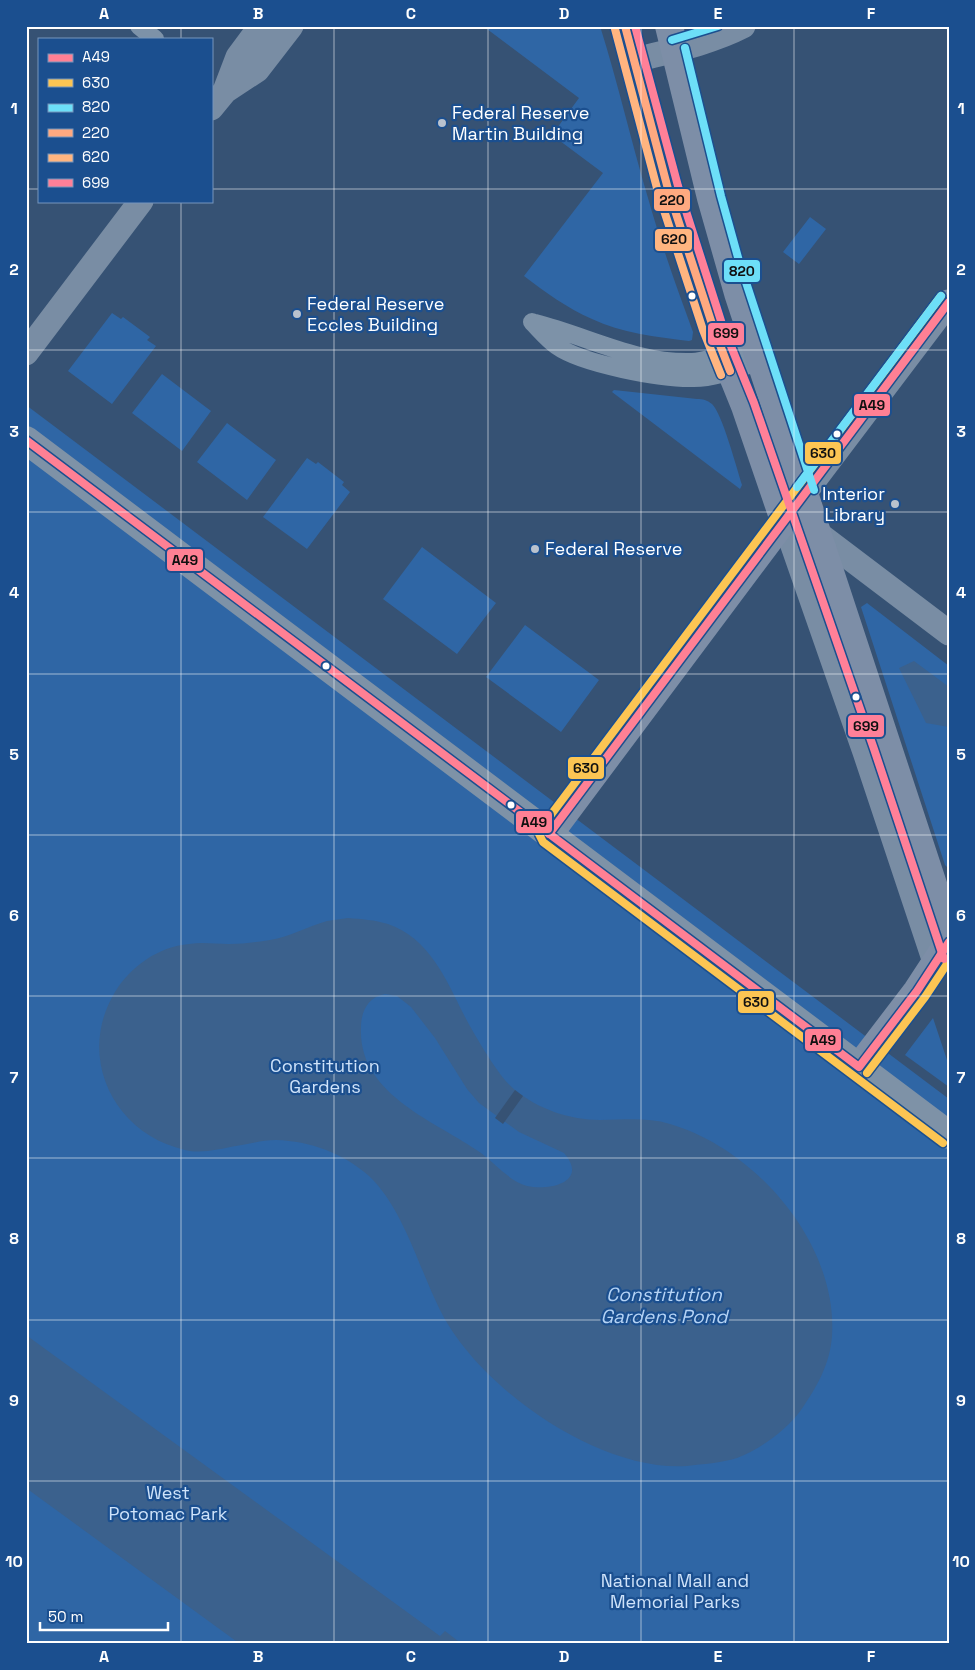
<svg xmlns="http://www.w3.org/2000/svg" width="975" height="1670" viewBox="0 0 975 1670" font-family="'Space Grotesk',sans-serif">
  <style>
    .green { fill: #2f66a5 }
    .water { fill: #3b618d; fill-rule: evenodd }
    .pier { fill: #365274 }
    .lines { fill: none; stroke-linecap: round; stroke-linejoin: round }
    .street { stroke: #7d92a8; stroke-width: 18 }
    .secondary { stroke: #798da4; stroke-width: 25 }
    .primary { stroke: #7d8ea7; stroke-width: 28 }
    .highway { stroke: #7e92a7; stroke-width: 28 }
    .bus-1-casing { stroke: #1b4f8f; stroke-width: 11 }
    .bus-2-casing { stroke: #1b4f8f; stroke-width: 11 }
    .bus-3-casing { stroke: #1b4f8f; stroke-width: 11 }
    .bus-4-casing { stroke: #1b4f8f; stroke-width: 11 }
    .bus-5-casing { stroke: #1b4f8f; stroke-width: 11 }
    .bus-6-casing { stroke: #1b4f8f; stroke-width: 11 }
    .bus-1 { stroke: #ff8094; stroke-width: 8 }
    .bus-2 { stroke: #fcc553; stroke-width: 8 }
    .bus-3 { stroke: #6ddff8; stroke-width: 8 }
    .bus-4 { stroke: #ffa980; stroke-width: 8 }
    .bus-5 { stroke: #ffb580; stroke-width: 8 }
    .bus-6 { stroke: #ff8098; stroke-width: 8 }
    .grid { fill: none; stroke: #fff; stroke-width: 1; stroke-opacity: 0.55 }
    .poi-dot { fill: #b9c2ce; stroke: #1b4f8f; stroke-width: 2 }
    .bus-dot { fill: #fff; stroke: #1b4f8f; stroke-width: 2 }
    .labels { text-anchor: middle; stroke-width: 4.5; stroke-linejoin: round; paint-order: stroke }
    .poi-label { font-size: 18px; fill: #fff; stroke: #1b4f8f; text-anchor: start }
    .park-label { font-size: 18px; fill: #cfe3fa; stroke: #1b4f8f }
    .water-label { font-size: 19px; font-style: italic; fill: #b5d3f5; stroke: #1b4f8f }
    .line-badge { stroke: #1b4f8f; stroke-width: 2 }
    .pale-badge-label { font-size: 14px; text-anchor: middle; font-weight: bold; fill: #111 }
    .neatline { fill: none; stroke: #fff; stroke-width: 2 }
    .grid-label { font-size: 16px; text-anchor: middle; font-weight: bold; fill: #fff }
  </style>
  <rect width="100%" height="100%" fill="#365274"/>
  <path class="green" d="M483 26H600C618 83 631 141 648 198 661 244 677 288 693 332L692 340 689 341C656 337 621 333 592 319 567 308 545 292 524 276L603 173 552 135 579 98Z
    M810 217 826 229 799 264 783 252Z
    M112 313 121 319 123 317 150 337 147 340 156 346 112 404 68 371Z
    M162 374 211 411 182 451 132 413Z
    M614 390 697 399C703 399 707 400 712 404 722 413 737 469 742 485L740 489 612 392Z
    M26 405 949 1099V1644H26Z
    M227 423 276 460 247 500 197 462Z
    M307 458 316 464 318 462 344 482 342 485 350 492 307 549 263 517Z
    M422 547 496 603 457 654 383 599Z
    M867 603 949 666V869L945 865 861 607Z
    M525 625 599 680 561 732 486 677Z
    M933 1018 949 1066V1087L905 1055Z"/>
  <path class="water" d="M914 661 949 687V727L926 723 899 668Z
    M348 918C361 919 375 920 388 924 429 938 446 979 464 1015 470 1027 477 1038 484 1050 493 1064 502 1079 515 1090 538 1109 570 1120 600 1120 624 1120 647 1117 670 1124 756 1149 838 1244 832 1336 830 1364 817 1387 801 1410 787 1430 760 1449 737 1458 721 1463 703 1464 687 1466 598 1472 478 1387 440 1310 419 1268 403 1208 369 1176 343 1153 310 1141 276 1140 263 1140 249 1144 236 1146 220 1149 201 1154 185 1150 113 1134 76 1056 115 992 131 966 158 947 189 944 202 942 216 944 229 944 243 944 257 942 270 940 290 937 308 926 327 921 334 920 341 919 348 918ZM385 994 397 996 411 1007 435 1038 467 1089 479 1103 519 1132 564 1153C589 1182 550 1191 527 1186 509 1181 496 1164 481 1153 436 1121 358 1095 361 1028 361 1011 368 997 385 994Z
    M26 1335 440 1636 445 1631 462 1644H240L26 1488Z"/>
  <path class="pier" d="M515 1090 523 1096 503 1124 495 1118Z"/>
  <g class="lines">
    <path class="street" d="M139 26 155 39
      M532 322C540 330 548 340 557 346 582 364 662 379 694 378 717 378 739 368 760 361
      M535 323C587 336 637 364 692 362 713 361 735 350 755 344"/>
    <path class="secondary" d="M635 60C670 51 710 43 743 26
      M225 91 257 70 291 26
      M211 108 225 91 238 57 261 26
      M26 353 141 201
      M817 533 949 633
      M935 962 865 752 784 520 949 302"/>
    <path class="primary" d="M669 26 711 198 738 293 949 933
      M549 834 784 520 745 406 713 327 681 231 659 158 625 26
      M859 1067 917 991 949 942"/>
    <path class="highway" d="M26 440 949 1135"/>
    <g class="bus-1-casing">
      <path id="bus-1" d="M26 440 859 1067 917 991 949 942
        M549 834 949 302"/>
    </g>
    <g class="bus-2-casing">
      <path id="bus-2" d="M941 296 541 828 539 834 543 842 943 1143
        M867 1073 925 997 949 961"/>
    </g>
    <g class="bus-3-casing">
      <path id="bus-3" d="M672 40 718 26
        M685 48 721 196 739 261 814 490
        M797 487 941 296"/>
    </g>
    <g class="bus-4-casing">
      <path id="bus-4" d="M625 26 668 189 713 327 730 371"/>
    </g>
    <g class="bus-5-casing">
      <path id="bus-5" d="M615 29 658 192 703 330 721 375"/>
    </g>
    <g class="bus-6-casing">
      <path id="bus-6" d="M635 26 678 186 722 324 754 403 874 749 944 959"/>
    </g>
    <use href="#bus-1" class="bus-1"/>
    <use href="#bus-2" class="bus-2"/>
    <use href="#bus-3" class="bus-3"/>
    <use href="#bus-4" class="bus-4"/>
    <use href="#bus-5" class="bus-5"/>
    <use href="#bus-6" class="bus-6"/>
  </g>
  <path class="grid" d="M181 26V39M334 26V1644M488 26V1644M641 26V1644M794 26V1644M26 189H39M211 189H949M181 201V1644M26 350H949M26 512H949M26 674H949M26 835H949M26 996H949M26 1158H949M26 1320H949M26 1481H949"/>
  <g class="poi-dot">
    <circle cx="442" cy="123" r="5"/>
    <circle cx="297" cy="314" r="5"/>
    <circle cx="895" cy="504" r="5"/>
    <circle cx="535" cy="549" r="5"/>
  </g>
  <g class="bus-dot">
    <circle cx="692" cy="296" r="4.5"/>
    <circle cx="837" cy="434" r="4.5"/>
    <circle cx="326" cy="666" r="4.5"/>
    <circle cx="856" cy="697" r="4.5"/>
    <circle cx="511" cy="805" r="4.5"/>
  </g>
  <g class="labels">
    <g class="poi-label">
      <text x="452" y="119">Federal Reserve<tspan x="452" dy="21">Martin Building</tspan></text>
      <text x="307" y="310">Federal Reserve<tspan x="307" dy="21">Eccles Building</tspan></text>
      <text x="885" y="500" text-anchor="end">Interior<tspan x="885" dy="21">Library</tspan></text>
      <text x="545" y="555">Federal Reserve</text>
    </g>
    <g class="park-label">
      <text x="325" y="1072">Constitution<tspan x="325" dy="21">Gardens</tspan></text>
      <text x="168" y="1499">West<tspan x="168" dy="21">Potomac Park</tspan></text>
      <text x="675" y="1587">National Mall and<tspan x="675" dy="21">Memorial Parks</tspan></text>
    </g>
    <g class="water-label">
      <text x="664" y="1301">Constitution<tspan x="664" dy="22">Gardens Pond</tspan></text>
    </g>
  </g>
  <g class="line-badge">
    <rect x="653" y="188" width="38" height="24" rx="5" fill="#ffa980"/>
    <rect x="654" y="228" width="39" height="24" rx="5" fill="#ffb580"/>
    <rect x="723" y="259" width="38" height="24" rx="5" fill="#6ddff8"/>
    <rect x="707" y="322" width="38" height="24" rx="5" fill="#ff8098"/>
    <rect x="853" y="393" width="38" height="24" rx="5" fill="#ff8094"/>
    <rect x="804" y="441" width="38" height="24" rx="5" fill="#fcc553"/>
    <rect x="166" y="548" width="38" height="24" rx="5" fill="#ff8094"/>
    <rect x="847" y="714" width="38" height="24" rx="5" fill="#ff8098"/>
    <rect x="567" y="756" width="38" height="24" rx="5" fill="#fcc553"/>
    <rect x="515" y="810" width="38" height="24" rx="5" fill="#ff8094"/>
    <rect x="737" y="990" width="38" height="24" rx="5" fill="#fcc553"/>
    <rect x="804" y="1028" width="38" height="24" rx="5" fill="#ff8094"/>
  </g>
  <g class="pale-badge-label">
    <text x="672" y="205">220</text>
    <text x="674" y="244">620</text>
    <text x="742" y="276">820</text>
    <text x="726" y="338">699</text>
    <text x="872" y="410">A49</text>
    <text x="823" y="458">630</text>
    <text x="185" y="565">A49</text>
    <text x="866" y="731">699</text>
    <text x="586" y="773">630</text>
    <text x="534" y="827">A49</text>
    <text x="756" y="1007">630</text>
    <text x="823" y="1045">A49</text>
  </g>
  <rect width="975" height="1670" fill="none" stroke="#1b4f8f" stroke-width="55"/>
  <rect x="38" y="38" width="175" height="165" fill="#1b4f8f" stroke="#7695bc"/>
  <rect x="48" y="54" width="25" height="8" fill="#ff8094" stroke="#7695bc"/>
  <text x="82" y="62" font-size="15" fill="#ffffff">A49</text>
  <rect x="48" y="79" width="25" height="8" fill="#fcc553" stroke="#7695bc"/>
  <text x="82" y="88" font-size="15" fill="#ffffff">630</text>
  <rect x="48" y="104" width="25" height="8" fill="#6ddff8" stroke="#7695bc"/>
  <text x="82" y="112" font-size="15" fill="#ffffff">820</text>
  <rect x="48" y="129" width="25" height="8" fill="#ffa980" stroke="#7695bc"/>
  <text x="82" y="138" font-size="15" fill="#ffffff">220</text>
  <rect x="48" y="154" width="25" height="8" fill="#ffb580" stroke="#7695bc"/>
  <text x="82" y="162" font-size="15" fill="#ffffff">620</text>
  <rect x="48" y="179" width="25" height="8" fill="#ff8098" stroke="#7695bc"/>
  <text x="82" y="188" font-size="15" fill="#ffffff">699</text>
  <path d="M40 1622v8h128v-8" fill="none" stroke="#ffffff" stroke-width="2.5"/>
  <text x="48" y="1622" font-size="15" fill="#ffffff" stroke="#1b4f8f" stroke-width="4" paint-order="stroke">50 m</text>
  <rect x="28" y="28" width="920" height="1614" class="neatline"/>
  <g class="grid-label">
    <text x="104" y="19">A</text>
    <text x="258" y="19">B</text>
    <text x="411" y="19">C</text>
    <text x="564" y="19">D</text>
    <text x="718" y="19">E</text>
    <text x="871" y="19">F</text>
    <text x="14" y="114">1</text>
    <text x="961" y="114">1</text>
    <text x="14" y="275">2</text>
    <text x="961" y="275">2</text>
    <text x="14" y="437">3</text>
    <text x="961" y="437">3</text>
    <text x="14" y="598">4</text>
    <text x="961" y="598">4</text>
    <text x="14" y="760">5</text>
    <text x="961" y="760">5</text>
    <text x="14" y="921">6</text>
    <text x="961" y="921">6</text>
    <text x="14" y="1083">7</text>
    <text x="961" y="1083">7</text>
    <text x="14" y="1244">8</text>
    <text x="961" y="1244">8</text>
    <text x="14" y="1406">9</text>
    <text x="961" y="1406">9</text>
    <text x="14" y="1567">10</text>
    <text x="961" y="1567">10</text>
    <text x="104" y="1662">A</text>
    <text x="258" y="1662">B</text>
    <text x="411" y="1662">C</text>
    <text x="564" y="1662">D</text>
    <text x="718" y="1662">E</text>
    <text x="871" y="1662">F</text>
  </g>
</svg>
